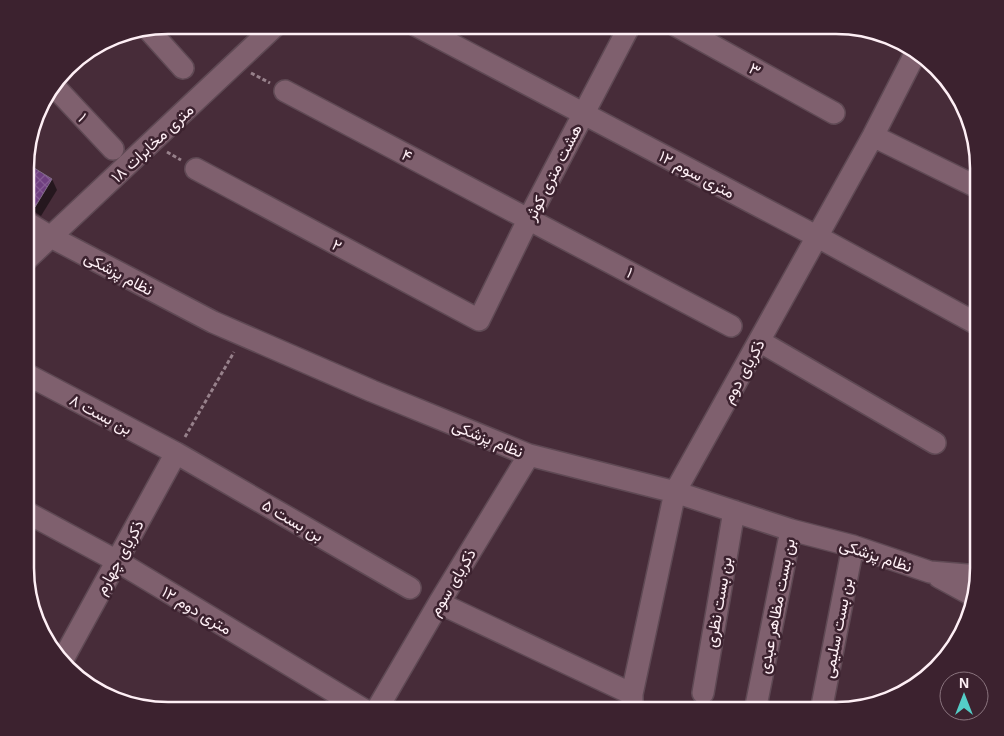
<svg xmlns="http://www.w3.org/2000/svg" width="1004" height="736" viewBox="0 0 1004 736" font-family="Helvetica,Vazirmatn,sans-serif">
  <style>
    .shadow { fill: #0007 }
    .building { fill: url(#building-cross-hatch); stroke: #816e88 }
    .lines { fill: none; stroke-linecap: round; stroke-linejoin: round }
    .minor-casing { stroke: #5f4954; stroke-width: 24 }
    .path { stroke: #97818b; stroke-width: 3; stroke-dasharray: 4 2.5; stroke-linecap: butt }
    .minor { stroke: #7f606e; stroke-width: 21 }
    .labels { text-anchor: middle; stroke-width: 5; stroke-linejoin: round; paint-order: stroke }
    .street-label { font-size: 16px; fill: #feeff5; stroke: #3c222f }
    .rim { fill: none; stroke: #feeff5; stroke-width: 2.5 }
  </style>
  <defs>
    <pattern id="building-cross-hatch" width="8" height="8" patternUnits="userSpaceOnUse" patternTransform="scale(1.25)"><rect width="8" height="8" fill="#6f3f80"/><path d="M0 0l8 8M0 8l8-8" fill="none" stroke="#855b93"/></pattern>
  </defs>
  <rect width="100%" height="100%" fill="#472c39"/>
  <path class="shadow" d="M26 164 52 179 57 190 41 216 26 206Z"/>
  <path class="building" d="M26 163 52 179 35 207 26 201Z"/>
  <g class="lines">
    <g class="minor-casing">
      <path id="minor" d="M415 25 818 237 979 325
        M675 25 834 113
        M147 28 183 68
        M53 85 113 149
        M285 91 731 326
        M873 136 979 188
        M196 169 479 320 529 218 630 25
        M26 222 51 237 213 322 372 391 529 455 675 492 791 530 853 546 930 572 979 576
        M26 260 276 25
        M759 341 935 443
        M26 374 176 453 410 588
        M26 512 117 561 366 711
        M939 577 972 595
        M439 603 632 694
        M62 661 176 453
        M703 693 734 511
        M376 711 439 603 529 455
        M632 711V694L675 492 873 136 916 52
        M755 711 791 530
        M821 711 853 546"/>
    </g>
    <path class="path" d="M251 73 270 83
      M167 152 181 160
      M185 437 234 352"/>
    <use href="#minor" class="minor"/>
  </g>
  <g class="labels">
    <g class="street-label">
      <text transform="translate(755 69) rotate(29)" y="6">۳</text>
      <text transform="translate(83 117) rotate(47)" y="6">۱</text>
      <text transform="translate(152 143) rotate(-43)" y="6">۱۸ متری مخابرات</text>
      <text transform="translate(407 155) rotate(28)" y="6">۴</text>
      <text transform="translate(553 172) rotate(-63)" y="6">هشت متری کوثر</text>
      <text transform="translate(697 174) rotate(28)" y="6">۱۲ متری سوم</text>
      <text transform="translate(337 245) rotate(28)" y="6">۲</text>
      <text transform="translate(630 272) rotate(28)" y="6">۱</text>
      <text transform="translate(119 273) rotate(28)" y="6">نظام پزشکی</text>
      <text transform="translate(743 371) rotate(-61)" y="6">ذکریای دوم</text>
      <text transform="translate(101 414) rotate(28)" y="6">بن بست ۸</text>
      <text transform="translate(488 438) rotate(22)" y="6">نظام پزشکی</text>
      <text transform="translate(293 520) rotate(30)" y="6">بن بست ۵</text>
      <text transform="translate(876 555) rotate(18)" y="6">نظام پزشکی</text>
      <text transform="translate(119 557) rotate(-61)" y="6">ذکریای چهارم</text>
      <text transform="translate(452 582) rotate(-59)" y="6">ذکریای سوم</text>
      <text transform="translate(718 602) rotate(-80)" y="6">بن بست نظری</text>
      <text transform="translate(776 606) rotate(-79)" y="6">بن بست مظاهر عبدی</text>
      <text transform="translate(197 610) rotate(31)" y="6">۱۲ متری دوم</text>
      <text transform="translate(837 628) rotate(-79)" y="6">بن بست سلیمی</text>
    </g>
  </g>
  <path d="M0 0H1004V736H0ZM168 34H836A134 134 0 0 1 970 168V568A134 134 0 0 1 836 702H168A134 134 0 0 1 34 568V168A134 134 0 0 1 168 34Z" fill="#3c222f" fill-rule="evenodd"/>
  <path class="rim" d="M168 34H836A134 134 0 0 1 970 168V568A134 134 0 0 1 836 702H168A134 134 0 0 1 34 568V168A134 134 0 0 1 168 34Z"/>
  <g transform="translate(964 696)"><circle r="24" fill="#3c222f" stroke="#8a747e"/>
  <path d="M0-4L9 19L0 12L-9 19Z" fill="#54cdc7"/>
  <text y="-8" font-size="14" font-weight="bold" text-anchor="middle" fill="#feeff5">N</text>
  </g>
</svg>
